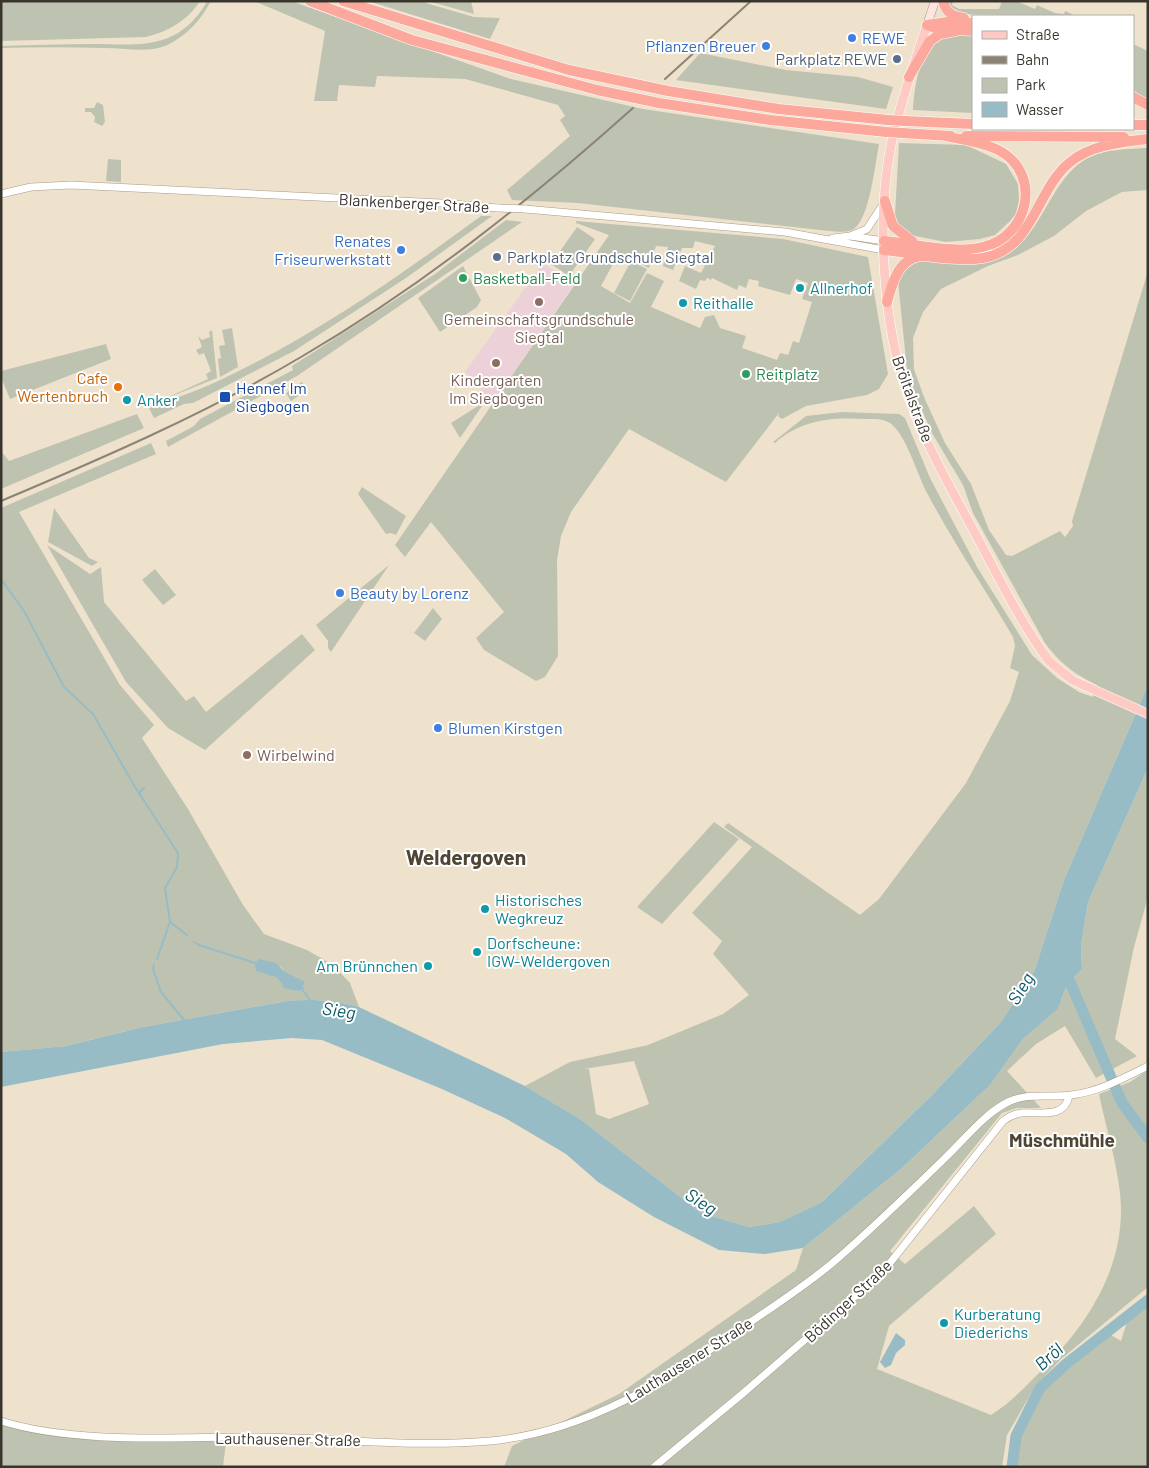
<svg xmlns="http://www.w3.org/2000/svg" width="1149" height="1468" viewBox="0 0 1149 1468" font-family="Barlow,sans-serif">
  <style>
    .education { fill: #ecd2d8 }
    .green { fill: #bec3b1; fill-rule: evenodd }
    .water { fill: #97bcc5 }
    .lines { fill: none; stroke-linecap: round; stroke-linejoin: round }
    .stream { stroke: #97bcc5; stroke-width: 2 }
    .river { stroke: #97bcc5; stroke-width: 11 }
    .tertiary-casing { stroke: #a79b88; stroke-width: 8 }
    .secondary-casing { stroke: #a79b88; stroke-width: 9 }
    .primary-casing { stroke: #fff; stroke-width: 10 }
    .motorway-casing { stroke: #fff; stroke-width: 11 }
    .tertiary { stroke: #fff; stroke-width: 7 }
    .secondary { stroke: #fee5e1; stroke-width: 8 }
    .primary { stroke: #fdcbc4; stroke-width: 9 }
    .motorway { stroke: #fca89c; stroke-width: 10 }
    .rail { stroke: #8b8375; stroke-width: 2 }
    .tertiary-bridge-casing { stroke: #a79b88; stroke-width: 8; stroke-linecap: butt }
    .motorway-bridge-casing { stroke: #fff; stroke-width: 11; stroke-linecap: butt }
    .tertiary-bridge { stroke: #fff; stroke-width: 7 }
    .motorway-bridge { stroke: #fca89c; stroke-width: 10 }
    .shop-dot { fill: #3f7fe0; stroke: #fff; stroke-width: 2 }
    .service-dot { fill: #5c6f8a; stroke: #fff; stroke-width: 2 }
    .leisure-dot { fill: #2e9e5b; stroke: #fff; stroke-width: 2 }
    .culture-dot { fill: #0f9aa8; stroke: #fff; stroke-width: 2 }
    .education-dot { fill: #8d6e63; stroke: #fff; stroke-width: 2 }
    .food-dot { fill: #e8710a; stroke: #fff; stroke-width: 2 }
    .transit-dot { fill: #1a4fb4; stroke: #fff; stroke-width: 2 }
    .labels { text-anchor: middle; stroke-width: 4; stroke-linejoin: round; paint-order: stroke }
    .shop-label { font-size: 16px; fill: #366cbe; stroke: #fff; text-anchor: start }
    .service-label { font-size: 16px; fill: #4e5e75; stroke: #fff; text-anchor: end }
    .street-label { font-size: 16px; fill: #39342c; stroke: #fff }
    .leisure-label { font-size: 16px; fill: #27864d; stroke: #fff; text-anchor: start }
    .culture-label { font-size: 16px; fill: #0d838f; stroke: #fff; text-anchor: start }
    .education-label { font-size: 16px; fill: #785e54; stroke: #fff }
    .food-label { font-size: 16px; fill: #c56008; stroke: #fff; text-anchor: end }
    .transit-label { font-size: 16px; fill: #164399; stroke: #fff; text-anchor: start }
    .water-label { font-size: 18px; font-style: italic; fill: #0b5967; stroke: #fff }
    .quarter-label { font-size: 19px; font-weight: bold; fill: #4f4534; stroke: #fff }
    .district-label { font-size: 21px; font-weight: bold; fill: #4f4534; stroke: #fff }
  </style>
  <rect width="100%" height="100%" fill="#eee2cd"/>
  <path class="education" d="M543 263 574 284 494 401 488 398 465 372Z"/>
  <path class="green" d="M1 1H200C187 21 169 31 146 37L1 41Z
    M207 1H211C201 20 186 37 165 46 147 53 123 48 105 48 70 47 36 47 1 48V46C32 45 62 44 93 44 117 44 143 47 165 39 182 34 199 17 207 1Z
    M254 1H291L511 79 643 109 879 144C875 164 870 217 854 229 846 234 829 231 820 230L578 203 512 200 507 190 570 136 560 120 565 116 558 105 465 79 377 76 375 87 339 85 337 101H314L325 31Z
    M368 1H419L474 17 500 18 490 39Z
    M428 1H471L474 14Z
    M947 1H953L952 5 959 9H999L1002 1H1016L1035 9 1037 5 1055 13 1064 14 1065 11 1076 16 957 14 953 13Z
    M973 34V113L913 110C914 89 920 42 945 35 954 33 964 34 973 34Z
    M1133 44 1148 51V100L1133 90Z
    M700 53 786 70 858 77 893 87 886 109 676 80Z
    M97 102 103 105 105 122 102 126 94 122 95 117 91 112H85V108H94Z
    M899 143 966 145 1006 164 1018 184 1019 200 1016 214 1010 221 995 235 980 239 946 242 910 235 896 223 895 214Z
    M1148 148V190L1122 192 1086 211 1054 236 1018 255 988 266 941 289 923 312 913 338 914 369 924 397 945 443 971 484 989 530 1006 555 1012 556 1060 531 1065 537 1073 526 1072 521 1148 271V685L1064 880 1034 972 1001 1022 932 1095 822 1202 780 1222 749 1227 701 1213 580 1119 525 1086 570 1062 648 1045 723 1014 749 995 713 954 722 941 692 913 752 847 724 827 728 823 860 915 879 899 966 783 1010 701 1019 672 1010 668 1015 646 1013 637C985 589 953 542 927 493 917 474 906 434 890 423 883 418 872 419 864 419 831 417 801 420 775 443L773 442 806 416 842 412 899 414 905 418 930 478 977 567 1032 655 1057 678 1079 692 1093 697 1097 685C1074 674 1060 663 1045 643L973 513 963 485 932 433 917 399 907 370 898 281C904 268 910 264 924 260 940 259 992 261 1004 255 1046 235 1051 168 1098 154 1113 149 1132 149 1148 148ZM634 1061 649 1104 609 1119 596 1114 589 1069H584Z
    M108 159 121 160V182L106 181Z
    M481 216H492L406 278 294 351 193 403 184 404 154 418 149 408C171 399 195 392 216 382 311 338 397 278 481 216Z
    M506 220 522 222 297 376 168 447 166 441 194 426 200 419 293 370 292 366 435 274Z
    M576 221 783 239 868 257 888 374 879 389 867 395 806 406 782 419 778 416 779 413 726 482 629 429 571 512 561 536 557 560 558 656 545 677 536 681 484 650 476 638 504 612 431 522 405 557 395 545 609 235 576 223ZM695 241 715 246 701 273 685 266 679 281 696 289 700 280 705 281 707 278 711 280 712 278 737 290 739 285 746 288 749 279 759 281 758 286 790 295 796 279 808 283 802 299 812 302 799 343 793 341 788 355 780 353 777 360 742 348 746 336 720 328 714 315 705 317 700 328 651 307 664 281 647 273 630 303 601 286 619 253 649 268 656 246 668 247 663 266 673 270 682 248H693Z
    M577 227 595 239 569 276 551 264Z
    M631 261 647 269 630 301 614 293Z
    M463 266 481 300 477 307 440 332 418 298Z
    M232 328 238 367 220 377 218 359 221 358 219 346 225 345 222 330Z
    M212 330 217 378 162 400 208 379 206 374 211 371 204 353 199 355 196 350 202 347 198 336 202 340 210 337 209 332Z
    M106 344 111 359 10 399 1 377V371Z
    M302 382 305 387 303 389 304 392 291 401 286 393Z
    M481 404 482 406 460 438 451 423Z
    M137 414 144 428 1 489V451L9 461Z
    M151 443 156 454 19 512 120 685 154 725 142 738 188 809 243 905 264 934 307 950 333 965 350 983 359 1007C334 1000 312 999 287 1001L143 1027 66 1046 1 1052V508ZM280 966 284 971 304 982 303 986 305 989 298 991 276 977Z
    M362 487 406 516 396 535 391 533 386 534 358 494Z
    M54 508 89 558 98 562 92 566 48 542Z
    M47 545 90 574 101 567 104 602 186 701 194 696 206 712 302 634 315 650 205 750 168 728 126 682Z
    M389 565 331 652 328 648V641L316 625Z
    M155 569 176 595 163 605 142 580Z
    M433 608 442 619 425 641 414 633Z
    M1148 768V897L1134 947 1115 1039 1137 1056 1096 1078 1065 1026 1036 1044 1007 1071 1041 1108H1017L1002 1113 890 1251 905 1264 974 1206 996 1234 889 1326 877 1369 991 1415C1010 1403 1024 1388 1040 1372 1084 1328 1121 1275 1121 1210 1121 1175 1106 1129 1099 1094L1130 1082 1148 1070V1287L1061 1359 1036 1385 1007 1435 1002 1467H504L512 1446 619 1394 796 1270 803 1248 902 1168 990 1085 1023 1039 1058 1009 1067 984 1082 969 1081 946 1088 902Z
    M714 822 739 839 662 924 637 907Z
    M1148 1304V1467H1014L1018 1438 1042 1390 1109 1334 1121 1341 1126 1325 1124 1322Z
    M1 1422 30 1431 226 1442 223 1467H1Z"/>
  <path class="water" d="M1148 685V768L1088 902 1081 946 1082 969 1067 984 1058 1009 1023 1039 990 1085 902 1168 803 1248 765 1254 719 1250 654 1217 598 1182 566 1154 505 1118 442 1089 322 1040 292 1038 223 1044 1 1087V1052L66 1046 143 1027 287 1001C312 999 334 1000 359 1007L525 1086 580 1119 701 1213 749 1227 780 1222 822 1202 932 1095 1001 1022 1034 972 1064 880Z
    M259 959 276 963 284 971 305 982 303 986 305 989 299 991 283 988 282 983 276 977 256 971 255 963Z
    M896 1333 905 1340V1345L896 1353 891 1365 885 1368 880 1362Z"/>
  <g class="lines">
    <path class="stream" d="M1 579 24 611 64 687 93 714 135 787 178 853 177 867 165 888 170 922 187 935
      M139 793 144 788
      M194 942 199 945 255 963
      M157 959 170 922
      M154 965 153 969 161 992 184 1020
      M301 988 310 1000"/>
    <path class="river" d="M1064 968 1122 1103 1148 1138
      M1012 1467 1016 1436 1040 1388 1066 1364 1148 1300"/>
    <g class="tertiary-casing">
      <path id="tertiary" d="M1 194 31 187 71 185 441 203 498 208
        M525 209 785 232 884 250
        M850 236 867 229 884 203
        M833 238 850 236 884 241
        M1 1421C75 1444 170 1437 248 1437 328 1437 410 1448 490 1441 585 1432 665 1382 742 1328 771 1308 802 1288 830 1265 870 1231 909 1193 946 1157 966 1138 984 1114 1008 1102 1028 1092 1050 1098 1071 1095 1098 1092 1124 1078 1148 1066
        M654 1467 741 1395 882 1273 1003 1121C1008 1117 1014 1114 1021 1113 1039 1111 1064 1120 1069 1096"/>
    </g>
    <g class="secondary-casing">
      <path id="secondary" d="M927 25 935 1"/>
    </g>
    <g class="primary-casing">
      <path id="primary" d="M927 25C914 63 901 101 892 140 876 216 882 325 909 398 926 445 951 489 975 533 998 576 1020 622 1049 661L1072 680 1148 714"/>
    </g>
    <g class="motorway-casing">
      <path id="motorway" d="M310 1 412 40 597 90 659 103 770 120 886 132
        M343 1 569 70 668 91 779 109 888 120
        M943 1C946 13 953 16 964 18
        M927 25 938 29 973 31
        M928 25 947 22 973 23
        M909 77 930 41 940 34 956 31
        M1133 97 1148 105
        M905 121 973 124
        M1133 125H1148
        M902 133 951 136
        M966 136 1124 137
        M885 201 893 226 913 242
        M884 241C915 244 953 254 983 247 1028 237 1043 175 1000 151 984 142 962 140 945 136
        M884 250C913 253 955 263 983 258 1034 249 1035 192 1069 163 1090 145 1121 142 1148 139
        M887 302C893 282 898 259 921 256"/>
    </g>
    <use href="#tertiary" class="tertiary"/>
    <use href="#secondary" class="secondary"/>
    <use href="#primary" class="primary"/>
    <use href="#motorway" class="motorway"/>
    <path class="rail" d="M665 79 751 1
      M1 501C103 458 205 414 301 357 421 287 529 201 633 108"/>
    <g class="tertiary-bridge-casing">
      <path id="tertiary-bridge" d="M498 208 525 209"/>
    </g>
    <g class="motorway-bridge-casing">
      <path id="motorway-bridge" d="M888 120 905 121
        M886 132 902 133"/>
    </g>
    <use href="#tertiary-bridge" class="tertiary-bridge"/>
    <use href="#motorway-bridge" class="motorway-bridge"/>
  </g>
  <g class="shop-dot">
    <circle cx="852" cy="38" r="5"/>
    <circle cx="766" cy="46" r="5"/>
    <circle cx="401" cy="250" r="5"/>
    <circle cx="340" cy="593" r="5"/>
    <circle cx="438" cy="728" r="5"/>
  </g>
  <g class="service-dot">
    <circle cx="897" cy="59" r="5"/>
    <circle cx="497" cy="257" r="5"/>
  </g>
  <g class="leisure-dot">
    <circle cx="463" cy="278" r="5"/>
    <circle cx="746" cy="374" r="5"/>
  </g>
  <g class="culture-dot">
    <circle cx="800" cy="288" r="5"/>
    <circle cx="683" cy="303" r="5"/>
    <circle cx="127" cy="400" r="5"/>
    <circle cx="485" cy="909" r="5"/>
    <circle cx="477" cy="952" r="5"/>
    <circle cx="428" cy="966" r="5"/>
    <circle cx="944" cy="1323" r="5"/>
  </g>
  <g class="education-dot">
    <circle cx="539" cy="302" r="5"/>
    <circle cx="496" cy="363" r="5"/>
    <circle cx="247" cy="755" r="5"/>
  </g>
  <circle class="food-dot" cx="118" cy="387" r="5"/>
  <rect class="transit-dot" x="219" y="391" width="12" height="12" rx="2.5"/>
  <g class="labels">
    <g class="shop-label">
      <text x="862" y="44">REWE</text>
      <text x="756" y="52" text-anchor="end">Pflanzen Breuer</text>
      <text x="391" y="247" text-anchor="end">Renates<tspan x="391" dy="18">Friseurwerkstatt</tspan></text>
      <text x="350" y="599">Beauty by Lorenz</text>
      <text x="448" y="734">Blumen Kirstgen</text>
    </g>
    <g class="service-label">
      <text x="887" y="65">Parkplatz REWE</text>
      <text x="507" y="263" text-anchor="start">Parkplatz Grundschule Siegtal</text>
    </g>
    <g class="street-label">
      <text transform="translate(414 203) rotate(3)" y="6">Blankenberger Straße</text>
      <text transform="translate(913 399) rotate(70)" y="6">Bröltalstraße</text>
      <text transform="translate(848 1301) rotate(-43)" y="6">Bödinger Straße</text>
      <text transform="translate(689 1360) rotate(-32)" y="6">Lauthausener Straße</text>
      <text transform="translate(288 1439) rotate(1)" y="6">Lauthausener Straße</text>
    </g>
    <g class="leisure-label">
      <text x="473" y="284">Basketball-Feld</text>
      <text x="756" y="380">Reitplatz</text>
    </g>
    <g class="culture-label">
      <text x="810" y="294">Allnerhof</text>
      <text x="693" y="309">Reithalle</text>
      <text x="137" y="406">Anker</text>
      <text x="495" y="906">Historisches<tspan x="495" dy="18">Wegkreuz</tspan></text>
      <text x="487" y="949">Dorfscheune:<tspan x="487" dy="18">IGW-Weldergoven</tspan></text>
      <text x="418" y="972" text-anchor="end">Am Brünnchen</text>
      <text x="954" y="1320">Kurberatung<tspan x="954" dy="18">Diederichs</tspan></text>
    </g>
    <g class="education-label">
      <text x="539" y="325">Gemeinschaftsgrundschule<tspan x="539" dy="18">Siegtal</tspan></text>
      <text x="496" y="386">Kindergarten<tspan x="496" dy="18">Im Siegbogen</tspan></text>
      <text x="257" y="761" text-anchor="start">Wirbelwind</text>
    </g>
    <g class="food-label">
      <text x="108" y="384">Cafe<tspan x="108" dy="18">Wertenbruch</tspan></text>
    </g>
    <g class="transit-label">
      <text x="236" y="394">Hennef Im<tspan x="236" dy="18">Siegbogen</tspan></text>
    </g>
    <g class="water-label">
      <text transform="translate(1021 989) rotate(-59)" y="6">Sieg</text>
      <text transform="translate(339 1011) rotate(9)" y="6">Sieg</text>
      <text transform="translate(701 1202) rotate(33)" y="6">Sieg</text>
      <text transform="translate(1049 1357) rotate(-42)" y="6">Bröl</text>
    </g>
    <g class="quarter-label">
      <text x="1062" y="1147">Müschmühle</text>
    </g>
    <g class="district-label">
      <text x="466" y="865">Weldergoven</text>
    </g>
  </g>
  <rect width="1149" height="1468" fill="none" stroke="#39342c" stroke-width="5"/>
  <rect x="972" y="15" width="162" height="115" fill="#ffffff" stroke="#b0aeab"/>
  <rect x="982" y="31" width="25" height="8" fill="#fdcbc4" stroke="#b0aeab"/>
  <text x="1016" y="40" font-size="15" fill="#39342c">Straße</text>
  <rect x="982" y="56" width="25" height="8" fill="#8b8375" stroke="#b0aeab"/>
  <text x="1016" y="65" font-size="15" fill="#39342c">Bahn</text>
  <rect x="982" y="78" width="25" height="15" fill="#bec3b1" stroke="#b0aeab"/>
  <text x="1016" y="90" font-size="15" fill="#39342c">Park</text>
  <rect x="982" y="102" width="25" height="15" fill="#97bcc5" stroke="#b0aeab"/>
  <text x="1016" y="115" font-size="15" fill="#39342c">Wasser</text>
</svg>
